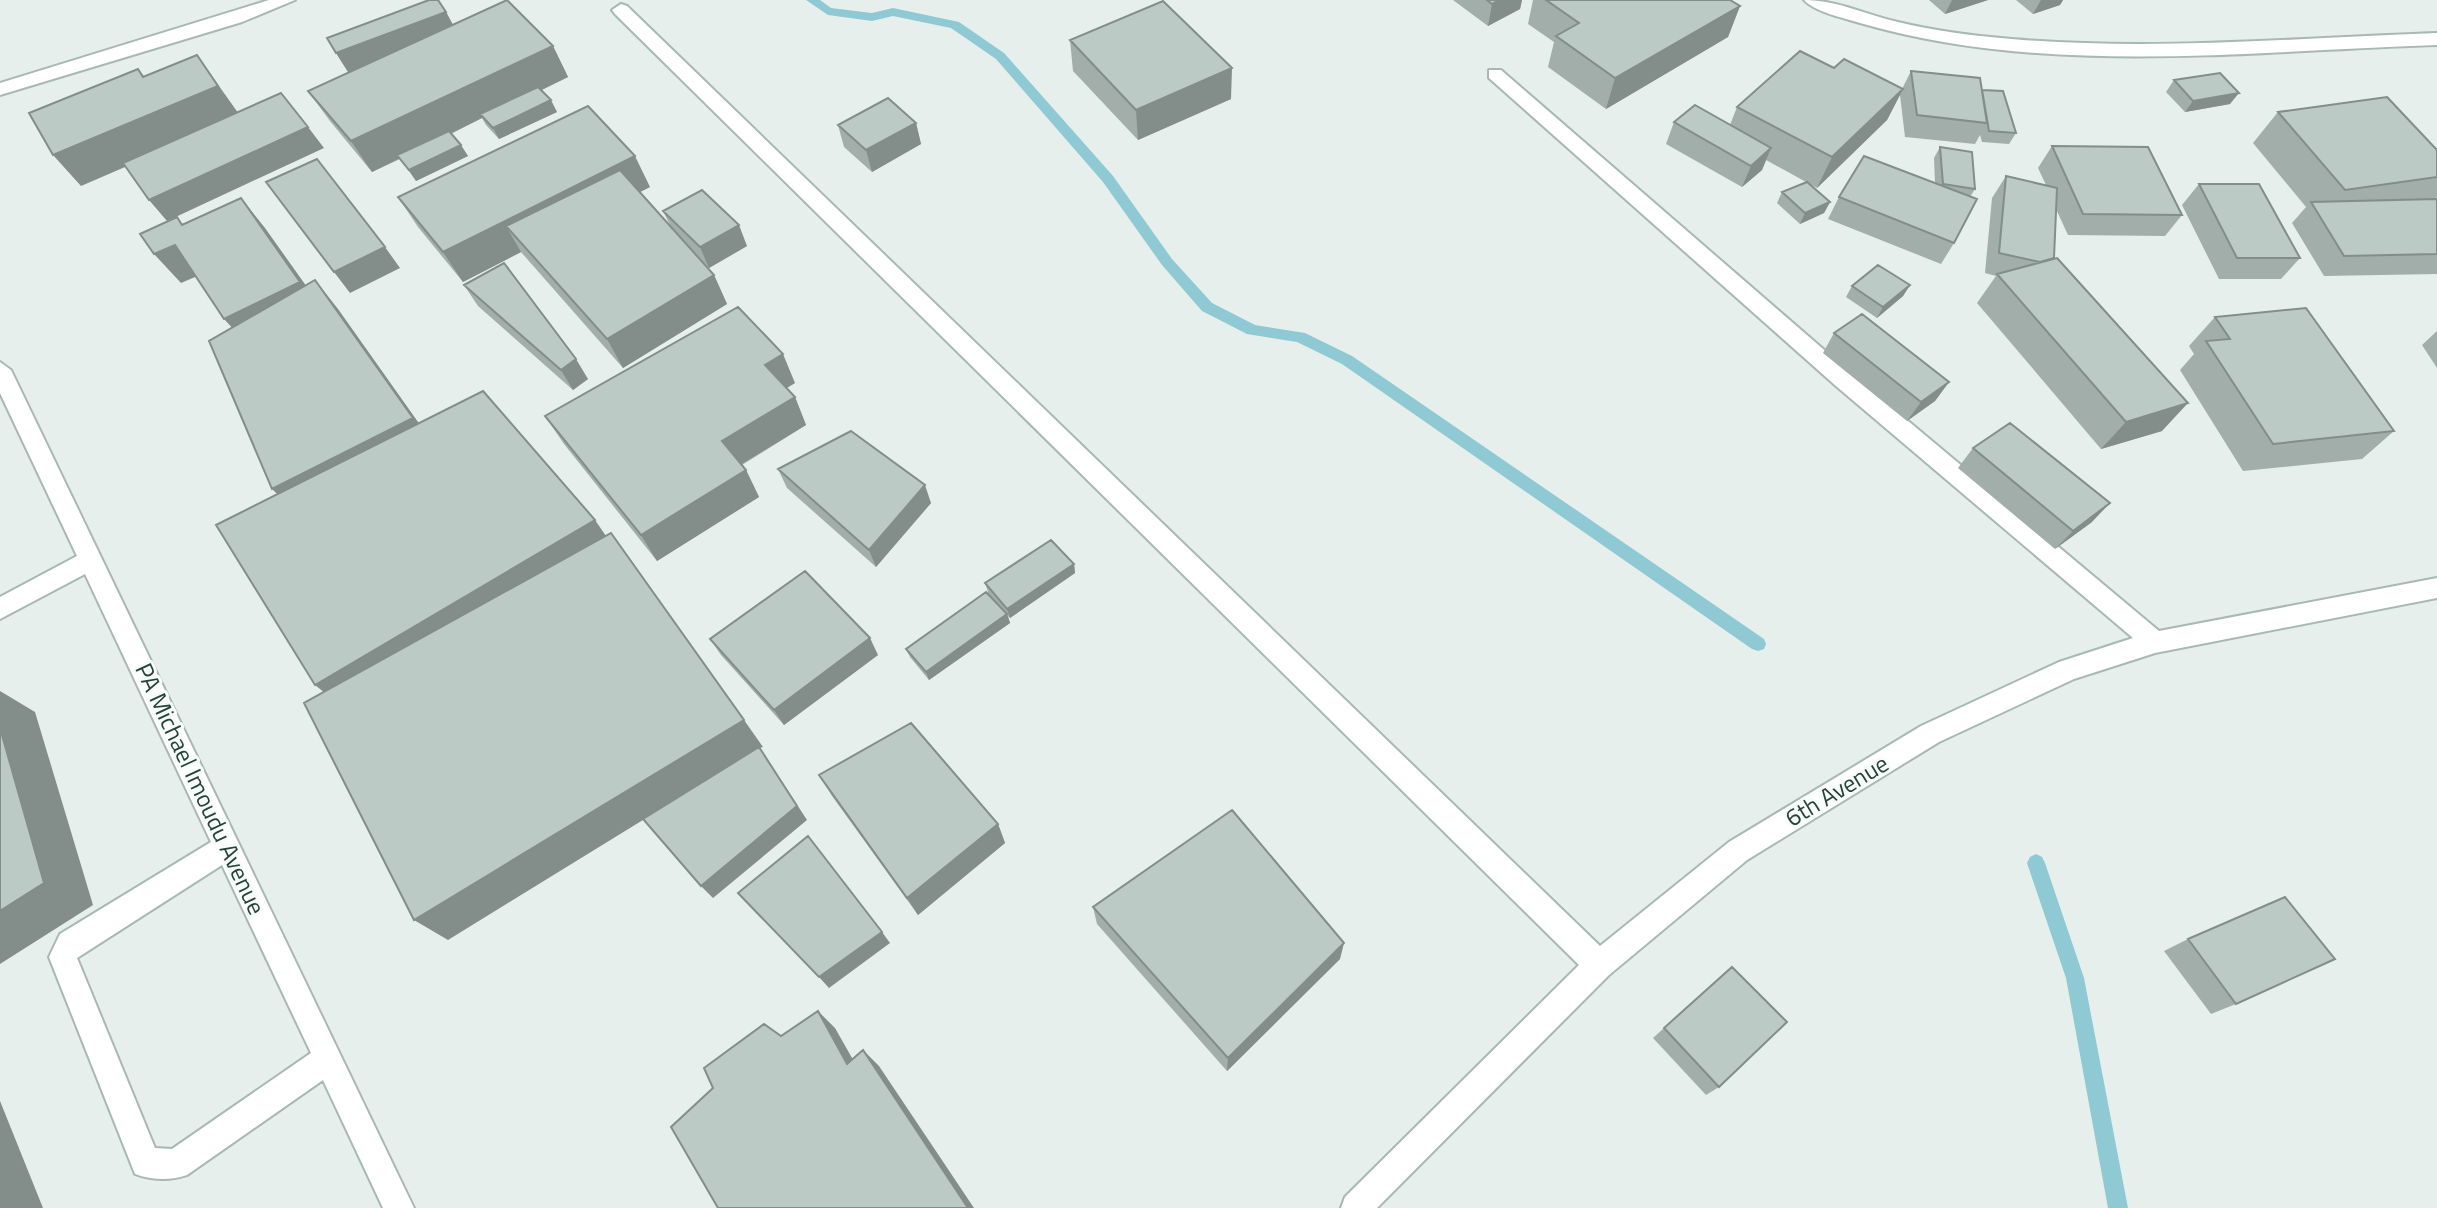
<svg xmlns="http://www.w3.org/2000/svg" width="2437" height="1208" viewBox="0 0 2437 1208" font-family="'Titillium Web',sans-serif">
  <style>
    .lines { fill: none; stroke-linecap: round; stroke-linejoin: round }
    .stream { fill: #8ec9d4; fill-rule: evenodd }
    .minor-casing { stroke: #a8b8b2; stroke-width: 4 }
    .minor { fill: #fff; fill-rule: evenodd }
    .wall { fill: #a1aea9 }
    .shaded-wall { fill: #838d89 }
    .building { fill: #bbcac4; stroke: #838d89; stroke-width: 2 }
    .labels { text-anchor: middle; stroke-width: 6; stroke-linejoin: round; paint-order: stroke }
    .street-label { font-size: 24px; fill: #24423a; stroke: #f7fbf9 }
  </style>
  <rect width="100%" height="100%" fill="#e6efeb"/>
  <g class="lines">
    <path class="stream" d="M806 0H820L831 8 872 13 893 8 959 22 1004 53 1113 176 1172 259 1212 303 1255 325 1305 333 1352 356 1764 639 1766 644 1764 649 1758 651 1752 649 1342 364 1297 342 1247 334 1202 311 1162 265 1103 182 996 59 951 28 893 16 872 21 828 15Z
      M2036 854 2042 857 2045 863 2084 978 2128 1208H2108L2066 978 2027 863 2030 857Z"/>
    <g class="minor-casing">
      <path id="minor" d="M269 0H295L242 22 0 95V83Z
        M1804 0C1838 0 1866 15 1898 22 1935 31 1974 36 2012 39 2153 51 2296 38 2437 33V45C2247 51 2045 77 1860 23 1844 18 1815 12 1804 0Z
        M621 4 627 6 1600 946 1729 842 1921 726 2059 662 2133 638 1836 386 1489 78V70H1501L1852 374 2159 631 2437 578V598L2155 653 2074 679 1939 742 1747 860 1609 975 1377 1208H1341L1345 1197 1579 965 615 14 612 10Z
        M0 362 11 370 414 1208H383L323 1080 187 1175C171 1181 151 1180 135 1174L49 957 60 934 211 842 85 574 0 619V597L77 556 0 393ZM222 865 311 1053 172 1149 155 1148 77 958Z"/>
    </g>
    <use href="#minor" class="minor"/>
  </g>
  <path class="wall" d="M1453 0H1522L1520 9 1488 26Z
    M1533 0H1730L1740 6 1728 37 1606 109 1548 67 1554 42 1528 24Z
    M1929 0H1988L1945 14Z
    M2016 0H2063L2060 5 2033 14Z
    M446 12 453 25 553 46 568 77 542 90 557 112 499 139 486 125 482 118 451 134 468 156 416 181 400 159 372 172 330 121 308 91 348 72 336 53Z
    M1070 40 1231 99 1138 140 1073 71Z
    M1834 68 1902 89 1911 71 1982 90 2016 133 2009 144 1982 142 1980 135 1975 144 1905 137 1900 95 1887 120 1817 188 1808 183 1830 202 1824 213 1800 224 1777 203 1782 192 1806 182 1766 160 1762 170 1742 187 1666 144 1674 122 1730 125 1737 107Z
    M2174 80 2230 104 2185 112 2166 92Z
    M2278 112 2437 150V197L2434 199H2437V274L2324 276 2292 223 2306 207 2253 143Z
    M916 123 921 144 872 172 844 147 838 125Z
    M2052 146 2182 215 2165 236 2068 235 2056 209 2054 258 2162 431 2101 449 1977 303 1996 276 1985 273 1992 198 2006 176 2046 185 2038 168Z
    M1940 147 1975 189 1970 197 1954 243 1941 264 1828 219 1839 197 1935 183 1934 158Z
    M2199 184 2300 258 2281 279H2219L2182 205Z
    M650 187 640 192 670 225 663 211 747 246 709 268 696 255 714 275 727 304 623 368 521 252 463 282 418 227 398 197Z
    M464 285 588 379 573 390 478 306Z
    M1910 285 1903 296 1877 318 1846 297 1852 286Z
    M2215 317 2394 431 2362 459 2243 471 2180 370 2194 354 2189 346Z
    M2437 331V368L2422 345Z
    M1834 333 1949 382 1935 401 1907 421 1823 353Z
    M795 383 786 388 795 397 806 425 742 465 746 470 759 497 657 561 564 444 545 416Z
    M1973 448 2092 522 2055 549 1958 468Z
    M778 469 931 503 876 567 787 488Z
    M1074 564 1075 573 1010 618 1008 616 1010 623 929 680 910 657 906 649 988 592 985 583Z
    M710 639 878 655 784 725 721 655Z
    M819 775 998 824 1005 843 918 915 832 796Z
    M1093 907 1340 959 1227 1071 1097 924Z
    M2188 939 2236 1004 2211 1014 2164 951Z
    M1732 967 1719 1087 1706 1095 1653 1038Z"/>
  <path class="shaded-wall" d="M1499 0H1522L1520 9 1488 26 1492 4Z
    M1952 0H1988L1945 14Z
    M2041 0H2063L2060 5 2033 14Z
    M1740 6 1728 37 1606 109 1615 78Z
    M446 12 458 34 350 75 336 53Z
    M553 46 568 77 483 118 480 114 482 118 372 172 351 141Z
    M197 55 241 117 81 186 53 155 143 77 138 69 163 100Z
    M1232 68 1231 99 1138 140 1136 110Z
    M1903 89 1887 120 1817 188 1832 157Z
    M2239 93 2230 104 2185 112 2193 101Z
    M551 100 557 112 499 139 493 128Z
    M916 123 921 144 872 172 866 150Z
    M308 127 324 148 167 221 149 200Z
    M461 145 468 156 416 181 409 170Z
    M1771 148 1762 170 1742 187 1751 166Z
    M635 156 650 187 526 249 506 226 521 252 463 282 443 252Z
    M241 198 265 228 324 311 251 348 224 319Z
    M1830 202 1824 213 1800 224 1805 213Z
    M739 225 747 246 709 268 700 247Z
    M175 245 202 274 181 283 154 254Z
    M385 247 400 268 350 293 334 272Z
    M714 275 727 304 623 368 607 339Z
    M315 280 338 309 435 446 299 515 272 489Z
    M1910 285 1903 296 1877 318 1883 307Z
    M783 354 795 383 777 394 765 365Z
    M576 359 588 379 573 390 561 370Z
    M1949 382 1935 401 1907 421 1921 402Z
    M795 397 806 425 735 468 722 441Z
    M2188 403 2162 431 2101 449 2126 422Z
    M746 470 759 497 657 561 641 535Z
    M925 485 931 503 876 567 869 550Z
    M2110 503 2092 522 2055 549 2073 531Z
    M595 520 617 552 350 713 315 685Z
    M1074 564 1075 573 1010 618 1007 609Z
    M1007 614 1010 623 929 680 926 672Z
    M870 638 878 655 784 725 774 710Z
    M0 691 35 712 93 905 0 964Z
    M744 720 763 747 760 748 807 820 713 898 701 886 760 748 448 940 414 920Z
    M998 824 1005 843 918 915 907 898Z
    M882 932 890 943 829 988 819 977Z
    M1344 943 1340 959 1227 1071 1228 1058Z
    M818 1011 835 1028 864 1079 847 1064Z
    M863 1050 879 1066 974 1208H968Z
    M0 1101 43 1208H0Z"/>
  <path class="building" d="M429 0H438L446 12 336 53 327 38Z
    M507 0 553 46 351 141 308 91Z
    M1487 0H1499L1492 4Z
    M1546 0H1730L1740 6 1615 78 1556 36 1579 23Z
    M1163 1 1232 68 1136 110 1070 40Z
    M1800 51 1834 68 1844 59 1903 89 1832 157 1737 107Z
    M197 55 218 86 53 155 29 113 138 69 143 77Z
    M1911 71 1980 78 1987 123 1917 115Z
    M2220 73 2239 93 2193 101 2174 80Z
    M538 87 551 100 493 128 480 114Z
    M1982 90 2003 91 2016 133 1989 131Z
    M281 93 308 127 149 200 123 163Z
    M2387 97 2437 150V177L2345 190 2278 112Z
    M888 98 916 123 866 150 838 125Z
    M1695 105 1771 148 1751 166 1674 122Z
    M588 106 635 156 443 252 398 197Z
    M449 131 461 145 409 170 397 155Z
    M2052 146 2148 147 2182 215 2083 214Z
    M1940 147 1972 152 1975 189 1943 184Z
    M1864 156 1977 199 1954 243 1839 197Z
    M317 159 385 247 334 272 266 182Z
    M620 170 714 275 607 339 506 226Z
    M2006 176 2057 188 2054 258 2040 262 1999 253Z
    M1807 182 1830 202 1805 213 1782 192Z
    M2199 184H2259L2300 258H2237Z
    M702 190 739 225 700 247 663 211Z
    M241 198 300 282 224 319 175 245 154 254 140 234 177 217 182 225Z
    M2437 199V254L2344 256 2311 202Z
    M2057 258 2188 403 2126 422 1997 274Z
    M504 263 576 359 561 370 464 285Z
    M1878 265 1910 285 1883 307 1852 286Z
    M315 280 413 418 272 489 209 341Z
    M738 307 783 354 765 365 795 397 722 441 746 470 641 535 545 416Z
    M2306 308 2394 431 2273 444 2206 341 2230 339 2215 317Z
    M1862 314 1949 382 1921 402 1834 333Z
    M483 391 595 520 315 685 216 525Z
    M2010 423 2110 503 2073 531 1973 448Z
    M851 431 925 485 869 550 778 469Z
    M611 533 744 720 414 920 304 703Z
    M1051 540 1074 564 1007 609 985 583Z
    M805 571 870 638 774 710 710 639Z
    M986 592 1007 614 926 672 906 649Z
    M911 723 998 824 907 898 819 775Z
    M0 728 44 883 0 911Z
    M759 747 797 806 701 886 643 819Z
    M1232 810 1344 943 1228 1058 1093 907Z
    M808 836 882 932 819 977 738 893Z
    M2285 897 2335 959 2236 1004 2188 939Z
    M1732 967 1787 1022 1719 1087 1664 1028Z
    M818 1011 847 1064 863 1050 968 1208H718L671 1127 713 1088 704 1068 764 1024 781 1036Z"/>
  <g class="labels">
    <g class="street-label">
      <text transform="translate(200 789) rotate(65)" y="8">PA Michael Imoudu Avenue</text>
      <text transform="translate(1837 791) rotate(-31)" y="8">6th Avenue</text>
    </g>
  </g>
</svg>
